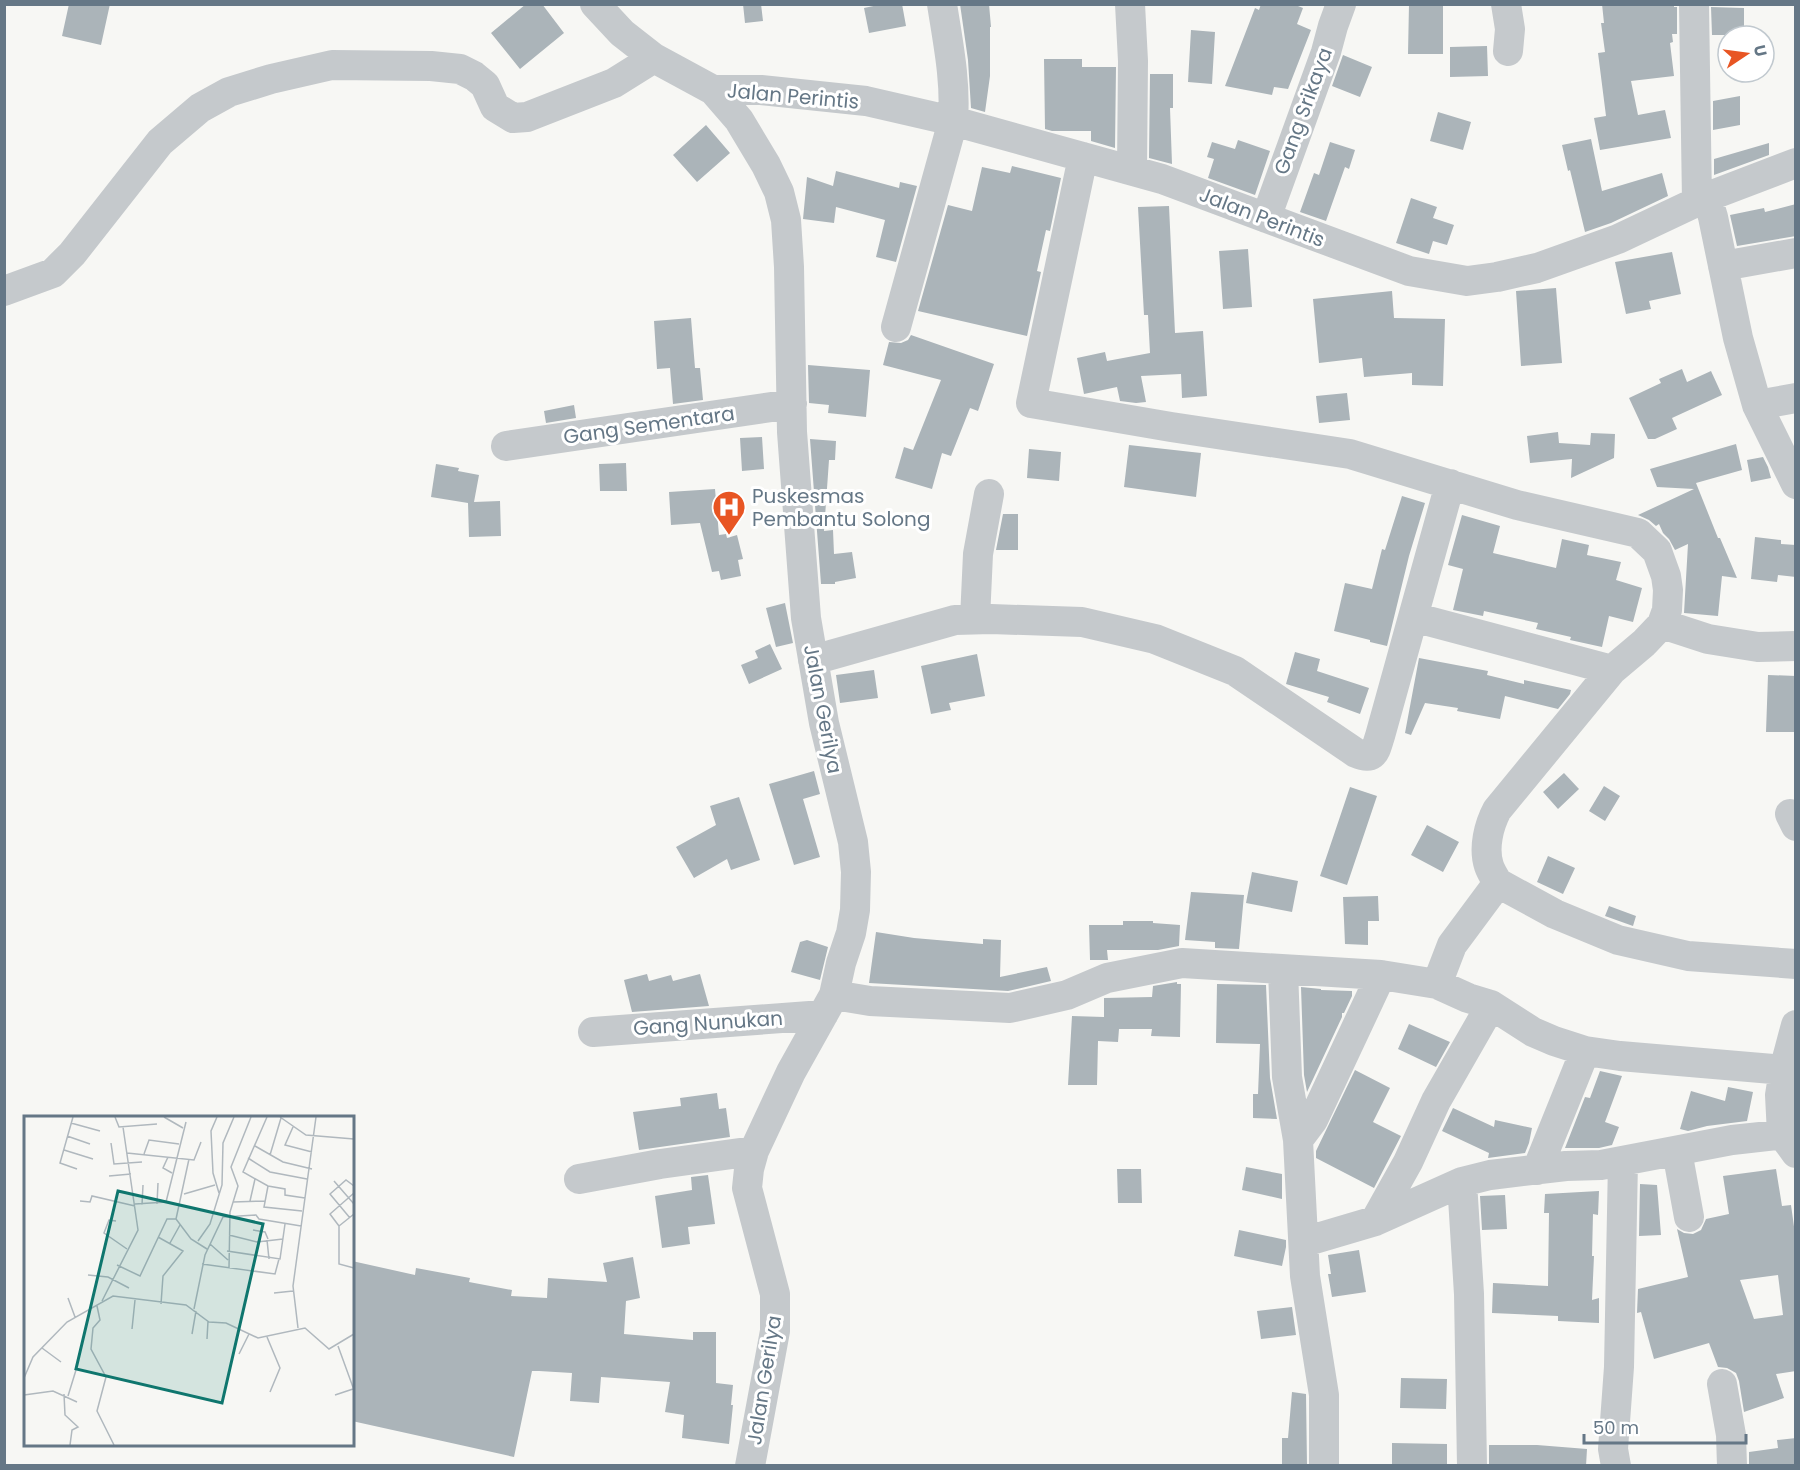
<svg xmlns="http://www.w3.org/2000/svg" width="1800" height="1470" viewBox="0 0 1800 1470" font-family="Poppins,sans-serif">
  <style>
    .building { fill: #abb4b9; fill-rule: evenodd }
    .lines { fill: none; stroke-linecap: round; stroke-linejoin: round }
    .minor { stroke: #c5c9cc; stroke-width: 30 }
    .labels { text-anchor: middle; stroke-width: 6; stroke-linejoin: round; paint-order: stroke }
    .street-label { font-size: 20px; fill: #657786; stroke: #fff }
    .poi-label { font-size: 20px; fill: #657786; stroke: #fff; text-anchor: start }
    .inset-road { fill: none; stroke: #b0b8be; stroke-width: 1.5 }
    .view { fill: #0f766e; fill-opacity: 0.15; stroke: #0f766e; stroke-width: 3 }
    .inset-edge { fill: none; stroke: #657786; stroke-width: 3 }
  </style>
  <rect width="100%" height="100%" fill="#f7f7f4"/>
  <path class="building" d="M69 4H110L101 45 62 36Z
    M526 4H542L564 33 520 69 491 33Z
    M743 4H761L763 21 745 23Z
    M883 4H902L906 26 869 33 864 8Z
    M960 4H989L991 27H990V76L985 112 971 108 968 60Z
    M1261 4H1293L1303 8 1297 24 1311 30 1288 89 1274 87 1272 95 1225 86 1255 8 1259 10Z
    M1409 4H1443V54H1408Z
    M1602 4H1674V7H1677V34H1672L1673 42 1670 43 1674 76 1631 81 1638 115 1665 110 1671 138 1600 150 1594 118 1606 116 1598 53 1605 52 1601 23H1604Z
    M1711 7 1744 8V35H1712Z
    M1191 30 1215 32 1212 84 1188 82Z
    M1487 46 1488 76 1450 77V47Z
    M1343 55 1372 67 1360 97 1332 86Z
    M1044 59H1082V67H1116L1115 148 1091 141V131H1052L1045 129Z
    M1150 74H1173V108H1170L1172 164 1149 158Z
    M1740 96V125L1713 130V101Z
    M1438 112 1471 122 1463 150 1430 141Z
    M706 125 730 153 697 182 673 155Z
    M1591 139 1602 191 1662 173 1668 196 1611 223 1585 232 1570 170 1568 171 1562 145Z
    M1238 140 1270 151 1255 195 1208 178 1214 159 1207 157 1212 142 1235 149Z
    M1330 142 1355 150 1349 169 1345 167 1326 221 1300 212 1314 173 1319 175Z
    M1769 143V155L1714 175V159Z
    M1012 166 1061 178 1050 231 1046 230 1037 271 1041 272 1027 336 918 311 948 205 972 211 982 167 1010 173Z
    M836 171 899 188 900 182 917 186 896 262 876 257 885 220 836 207 834 223 803 219 807 177 833 186Z
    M1411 198 1437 207 1433 218 1454 225 1447 245 1433 241 1429 254 1396 243Z
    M1796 204V236L1737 246 1730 215 1764 208 1765 212Z
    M1169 206 1175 333 1203 331 1207 396 1182 398 1181 374 1141 376 1146 402 1136 403 1120 401 1117 387 1084 394 1077 358 1105 352 1107 361 1150 353 1148 315H1144L1138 207Z
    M1248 249 1252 307 1223 309 1219 251Z
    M1672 252 1681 294 1649 301 1651 309 1626 314 1615 262Z
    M1556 288 1562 363 1521 366 1516 291Z
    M1392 291 1394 318 1445 319 1443 386 1412 385V373L1364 377 1362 358 1319 363 1313 299Z
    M691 318 695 368H700L703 400 673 404 670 368 657 369 654 321Z
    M911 335 994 364 978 411 970 408 951 456 942 453 932 489 895 478 904 447 913 450 941 380 883 365 889 342 901 343 908 340Z
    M808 365 870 370 866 417 828 413 829 405 809 403Z
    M1682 369 1687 382 1711 371 1722 395 1672 418 1677 429 1655 439H1648L1629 398 1661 383 1659 379Z
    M1347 393 1350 420 1319 423 1316 396Z
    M574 405 576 418 546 423 544 411Z
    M1558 432 1559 443 1590 445 1591 433 1615 434 1614 458 1571 478 1572 459 1530 463 1527 436Z
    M762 437 764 469 742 471 740 438Z
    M810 439 836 441 835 460H829L824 531 833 530 834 554 852 552 856 578 835 582V584H821Z
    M1736 444 1742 470 1696 483 1718 538H1720L1737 578 1722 576 1718 616 1684 613 1688 544 1675 550 1669 539 1663 533 1659 524 1656 526 1649 520 1638 515 1694 489 1657 487 1650 469Z
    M1129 445 1201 453 1196 497 1124 487Z
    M1029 449 1061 452 1059 481 1027 478Z
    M1763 457 1768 467 1771 478 1751 482 1747 460Z
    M626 463 627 491H600L599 464Z
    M436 464 459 468 458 471 479 475 474 502 500 501 501 536 469 537 468 503 431 497Z
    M715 489 719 535 726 534 727 538 737 535 743 559 738 560 741 576 721 580 719 571 712 572 700 523 671 525 669 492Z
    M1402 496 1425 503 1409 556 1387 646 1370 642V640L1334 631 1345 583 1372 589 1382 549 1385 550Z
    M1003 514H1018V550H996Z
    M1462 515 1500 526 1493 553 1556 568 1562 539 1589 545 1587 555 1621 562 1616 580 1642 588 1633 622 1609 616 1602 647 1570 640 1571 637 1536 629 1538 623 1484 611 1483 616 1453 610 1463 569 1448 565Z
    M1755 537 1781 540V544L1796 545V577L1778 575 1777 582 1751 579Z
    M785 603 793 643 776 647 766 608Z
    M770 644 782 669 749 684 741 665 758 658 755 651Z
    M1295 652 1320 659 1317 671 1369 688 1360 714 1327 702 1329 697 1286 684Z
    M977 654 985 696 949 703 951 710 931 714 921 666Z
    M1419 658 1488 671 1487 675 1524 684V680L1571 690 1570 694 1558 709 1505 696 1500 719 1457 711 1458 708 1425 703 1411 735 1405 733Z
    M874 670 878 698 840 703 836 675Z
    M1768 675 1796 676 1794 732H1766Z
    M814 771 820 794 803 799 820 857 794 865 769 784Z
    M1564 773 1579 789 1558 809 1543 792Z
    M1604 786 1620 796 1605 821 1589 811Z
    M1350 787 1377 796 1347 885 1320 876Z
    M739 797 760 860 731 870 727 859 694 878 676 847 716 825 710 806Z
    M1427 825 1459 842 1443 872 1411 855Z
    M1548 856 1575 868 1563 894 1537 882Z
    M1252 872 1298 881 1292 912 1246 903Z
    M1191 892 1244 895 1239 949 1215 948V942L1185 940Z
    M1378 896 1379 921H1368V945L1345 944 1343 897Z
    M1609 906 1636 916 1633 926 1605 916Z
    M1123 921H1153V923L1180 925 1179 946 1158 950H1107L1108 960H1090L1089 925H1123Z
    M876 932 914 938 983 944V939L1001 940 1000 977 1047 967 1051 981 1008 991 869 983Z
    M807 940 828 947 820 980 791 972 800 942Z
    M647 974 649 981 671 975 673 981 700 974 709 1006 632 1012 624 980Z
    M1177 982V984H1181L1180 1037 1151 1036 1152 1029H1119L1118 1042 1098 1041 1097 1085H1068L1072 1016 1104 1017V998L1152 997 1153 986Z
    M1217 984 1266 985 1270 1078 1277 1119 1253 1118V1094H1258L1260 1044 1216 1043Z
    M1301 987 1321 989V990L1352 991V996L1344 1013H1342V1017L1307 1092 1304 1075Z
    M1409 1024 1450 1042 1436 1067 1398 1049Z
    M1355 1070 1390 1088 1373 1122 1401 1136 1374 1188 1316 1158V1151Z
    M1600 1071 1622 1076 1605 1122 1619 1127 1612 1145 1599 1148H1565L1585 1097 1590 1098Z
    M1728 1087 1753 1092 1747 1121 1707 1126 1688 1131 1680 1129 1691 1091 1725 1101Z
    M717 1093 719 1109 726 1108 730 1137 639 1150 633 1112 681 1106 680 1098Z
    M1453 1108 1494 1127 1495 1120 1532 1128 1529 1143 1525 1153 1488 1158 1489 1153 1442 1131Z
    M1246 1167 1282 1174V1199L1242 1190Z
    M1117 1169H1141L1142 1203H1118Z
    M1776 1169 1782 1206 1791 1205 1796 1241V1371L1776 1374 1784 1398 1744 1412 1739 1381 1736 1373 1727 1368 1718 1367 1709 1343 1654 1359 1641 1312 1637 1313 1638 1289 1688 1277 1677 1229 1684 1233 1693 1234 1701 1230 1706 1219 1729 1214 1723 1176ZM1778 1275 1783 1315 1754 1319 1740 1280Z
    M708 1175 715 1224 688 1227 690 1244 662 1248 655 1196 692 1190 691 1177Z
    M1640 1184 1657 1185 1661 1235 1639 1236Z
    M1599 1191 1598 1215 1593 1214 1592 1256H1594L1592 1300 1599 1298V1323L1558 1321V1316L1492 1313 1493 1283 1548 1286 1549 1213H1544L1545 1194Z
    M1505 1195 1507 1229 1482 1230 1480 1196Z
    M1239 1230 1286 1240V1247L1282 1266 1234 1256Z
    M1359 1250 1366 1292 1332 1297 1328 1274H1331L1328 1255Z
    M633 1257 640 1298 626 1301 624 1334 693 1340V1332H716V1383L733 1385 731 1405H733L729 1444 682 1438 684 1415 665 1412 670 1382 601 1377 599 1403 570 1401 572 1373 539 1371H532L514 1457 352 1421V1261L415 1275 416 1268 470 1278 469 1282 512 1290 511 1296 547 1298 548 1278 607 1282 603 1263Z
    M1292 1307 1296 1335 1261 1339 1257 1311Z
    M1401 1378 1447 1379 1446 1409 1400 1408Z
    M1292 1392 1306 1394 1307 1466H1282V1438H1288Z
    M1796 1438V1466H1749V1452L1778 1448 1777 1440Z
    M1392 1443 1447 1444V1466H1392Z
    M1489 1445H1537L1587 1449 1586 1466H1489Z"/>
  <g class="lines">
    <path class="minor" d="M595 4 622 33 654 58 713 90 739 120 766 165 779 192 786 220 789 267 792 432 806 618 824 723 853 842 856 872 855 910 851 933 841 963 834 995 791 1072 754 1151 749 1169 747 1188 775 1294V1331L750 1466
      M1130 4 1133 61 1132 170
      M1506 4 1510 29 1508 51
      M1694 4 1697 202
      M713 90H761L866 101 953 121 1162 179 1409 271 1467 281 1497 277 1537 268 1618 239 1707 197 1796 163
      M1083 157 1031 403 1171 427 1350 454 1517 505 1638 533 1657 551 1666 576 1668 590 1667 610 1662 624 1644 643 1612 670 1497 810C1489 825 1483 848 1489 866 1491 872 1495 878 1498 883
      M1707 197 1713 217 1738 338 1757 405 1796 484
      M1266 218 1326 52 1333 26 1341 4
      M1723 266 1796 253
      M4 291 53 273 72 254 160 142 200 108 229 92 271 79 332 65 431 66 460 69 474 76 485 85 495 107 513 118 527 117 614 83 654 58
      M896 327 953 121C956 81 948 43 942 4
      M1757 405 1796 398
      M506 446 792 404
      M1413 617 1612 670
      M975 619 978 554 989 494
      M1662 624 1708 639 1758 647 1796 646
      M813 660 955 620 991 619 1082 622 1155 639 1235 671 1356 753C1375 761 1375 751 1380 736L1450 484
      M1790 814 1796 826
      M1498 883 1555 914 1618 940 1688 956 1796 964
      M1283 970 1287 1077 1298 1140 1305 1276 1324 1395V1466
      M1437 984 1452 945 1498 883
      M834 995 870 1001 1010 1008 1067 995 1107 978 1182 963 1381 975 1437 984 1468 998 1491 1005 1533 1032 1554 1041 1585 1051 1620 1056 1784 1070 1780 1095 1782 1134 1796 1153
      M593 1032 823 1015
      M1784 1070 1796 1025
      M1298 1140 1313 1120 1381 975
      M1677 1151 1689 1217
      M1537 1170 1585 1051
      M579 1179 660 1164 754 1151
      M1462 1182 1469 1294 1472 1466
      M1375 1221 1408 1162 1436 1101 1491 1005
      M1304 1242 1375 1221 1462 1182 1490 1175 1566 1166 1601 1165 1732 1140 1796 1133
      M1722 1384 1731 1435 1732 1466
      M1616 1466 1613 1449 1619 1367 1623 1161"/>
  </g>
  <defs>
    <g id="hospital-pin" transform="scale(1.725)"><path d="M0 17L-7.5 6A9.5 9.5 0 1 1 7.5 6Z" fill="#e85523" stroke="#fff"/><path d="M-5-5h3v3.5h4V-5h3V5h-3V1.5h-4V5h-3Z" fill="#fff"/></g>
  </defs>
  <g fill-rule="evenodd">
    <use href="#hospital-pin" x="729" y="507"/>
  </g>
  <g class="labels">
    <g class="street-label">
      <text transform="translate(793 96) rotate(5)" y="7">Jalan Perintis</text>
      <text transform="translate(1303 111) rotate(-70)" y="7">Gang Srikaya</text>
      <text transform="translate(1262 217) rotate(21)" y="7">Jalan Perintis</text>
      <text transform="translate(649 425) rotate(-8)" y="7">Gang Sementara</text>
      <text transform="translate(823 709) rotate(79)" y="7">Jalan Gerilya</text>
      <text transform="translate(708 1023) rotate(-4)" y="7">Gang Nunukan</text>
      <text transform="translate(764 1380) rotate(-81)" y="7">Jalan Gerilya</text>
    </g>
    <g class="poi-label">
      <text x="752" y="503">Puskesmas<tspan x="752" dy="23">Pembantu Solong</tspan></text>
    </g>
  </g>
  <g transform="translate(24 1116)">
    <rect width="330" height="330" fill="#f7f7f4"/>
    <path class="inset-road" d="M49 1 36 47 53 53M91 1 95 11 133 8M140 1 159 12M193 1 187 15 189 57 195 77M243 1 219 56 244 70 261 73V79L281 82M256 1 282 19 330 23M47 7 76 15M269 11 261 29 288 36M43 20 66 28M87 27 90 48 118 46M231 30 259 46 288 53M40 34 69 43M103 37 170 44 177 26M120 38 125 24 155 28M246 39 257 2M144 41 139 52 148 57M224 42 246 56 283 63M85 60 107 58M310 65 330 88M244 70 240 91 278 95M160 78 191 69M56 85 66 86 68 80 111 90M226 85 231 63M209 86 241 85M111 88 142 86 162 6M133 88 134 67M118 89 119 69M326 102 306 78 322 64 330 70M152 103 165 43M152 103 167 123 183 133M92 105 85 104 80 117 103 133M315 110V148L330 152M315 110 306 98 330 77M315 110 330 98M229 114 241 116 244 123M205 119 233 126 259 123M134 121 159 135 139 160 137 188M243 124 245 143M174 125 186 108 198 69 199 27 210 1M146 127 156 109M186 128 204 144M203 135 256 143 261 108M178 148 251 158 255 143M93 149 116 160 143 103H152M205 152 206 96 214 70 207 51 227 1M64 159 84 161 105 172M250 177 269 175M44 182 51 201M78 185 114 114 99 11M73 190 76 204 69 212 67 233 82 261 73 295 90 329M170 193 181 139 199 101 232 99 235 103 277 110M274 212 269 170 292 1M108 213 111 184M168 218 172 195M243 221 256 252 246 276M183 223 184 205M314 230 330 274M18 232 37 246M215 238 225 218M0 262 9 241 43 206 89 180 162 189 185 206 202 207 234 222 281 212 305 233 330 218M40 278 41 299 54 311 48 314 46 329M0 279 29 275 53 286M311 279 329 273M44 280 52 254"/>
    <path class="view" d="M94 75 239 108 198 287 52 253Z"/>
    <rect width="330" height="330" class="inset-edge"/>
  </g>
  <rect width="1800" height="1470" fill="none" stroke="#657786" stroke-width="12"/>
  <g transform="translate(1746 54) rotate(77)"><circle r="28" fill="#ffffff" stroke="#c1c9cf" stroke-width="1.5"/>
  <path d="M0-4.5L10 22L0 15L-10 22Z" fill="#e85523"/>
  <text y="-9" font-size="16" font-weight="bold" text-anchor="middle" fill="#657786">U</text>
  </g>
  <path d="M1584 1434v9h162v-9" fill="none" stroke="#657786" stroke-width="3"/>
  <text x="1593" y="1434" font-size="18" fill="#657786" stroke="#ffffff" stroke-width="4.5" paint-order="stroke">50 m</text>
</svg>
